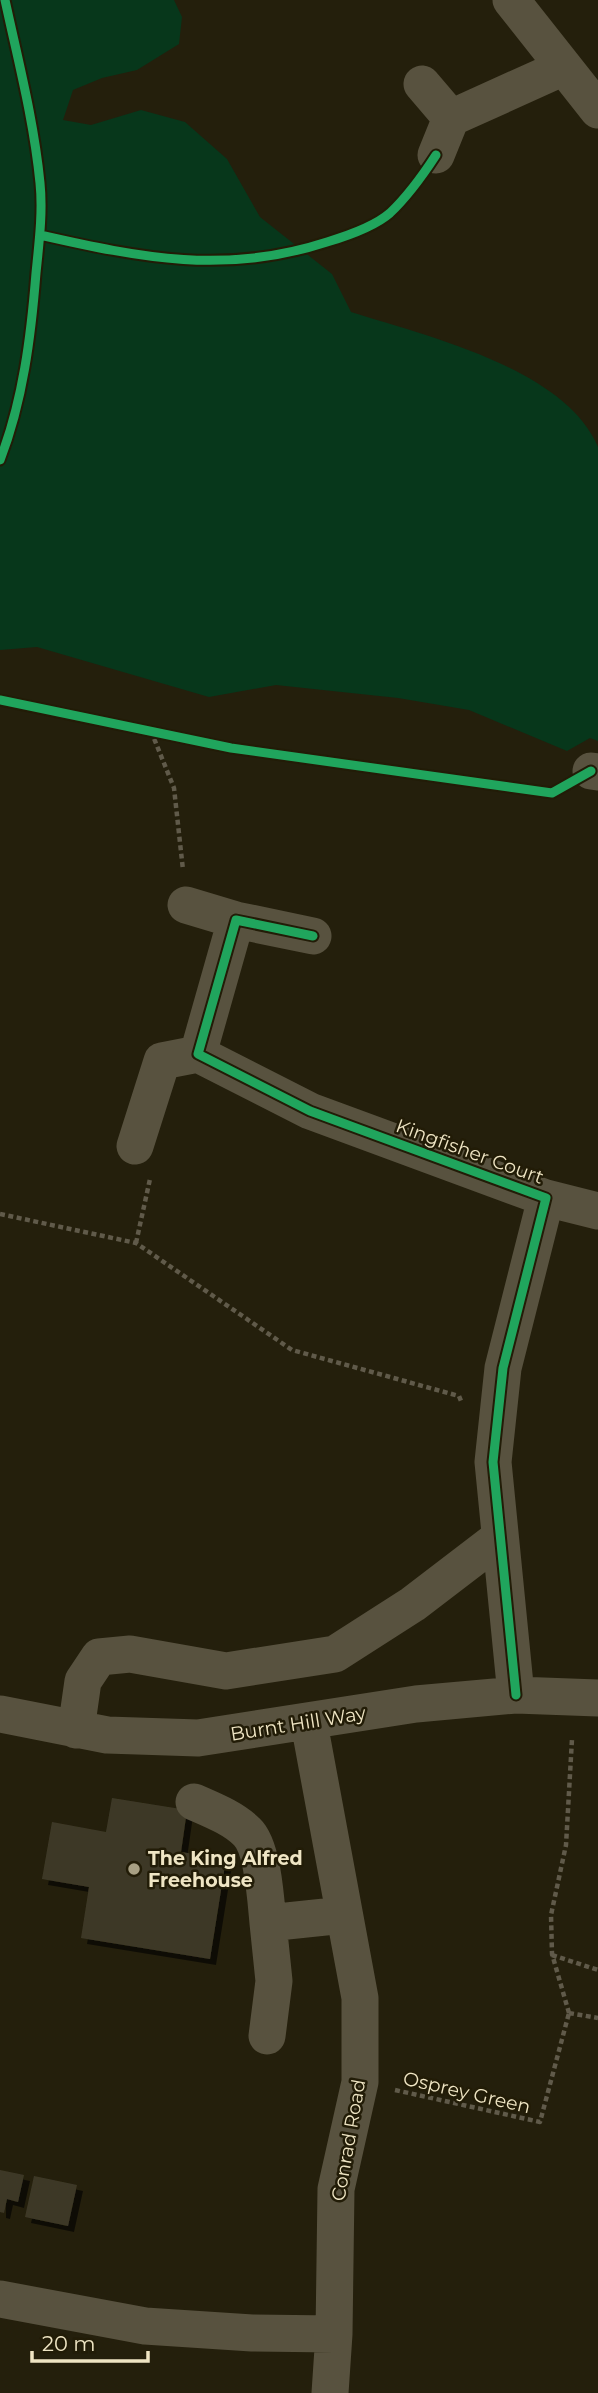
<svg xmlns="http://www.w3.org/2000/svg" width="598" height="2393" viewBox="0 0 598 2393" font-family="Montserrat,sans-serif">
  <style>
    .green { fill: #07371b }
    .building { fill: #3e3927; filter: url(#shadow) }
    .lines { fill: none; stroke-linecap: round; stroke-linejoin: round }
    .path { stroke: #605a4a; stroke-width: 4.5; stroke-dasharray: 5 3.5; stroke-linecap: butt }
    .minor { stroke: #58523f; stroke-width: 37 }
    .cycleway-casing { stroke: #221c07; stroke-width: 13 }
    .cycleway { stroke: #20a55d; stroke-width: 9 }
    .poi-dot { fill: #a8a084; stroke: #221c07; stroke-width: 2.5 }
    .labels { text-anchor: middle; stroke-width: 5; stroke-linejoin: round; paint-order: stroke }
    .street-label { font-size: 19px; fill: #efe5c4; stroke: #221c07 }
    .poi-label { font-size: 19px; font-weight: bold; fill: #efe5c4; stroke: #221c07; text-anchor: start }
  </style>
  <defs>
    <filter id="shadow"><feDropShadow dx="6" dy="6" stdDeviation="0" flood-color="#0009"/></filter>
  </defs>
  <rect width="100%" height="100%" fill="#241f0c"/>
  <path class="green" d="M0 0H174L182 17 179 44 137 70 102 78 73 90 63 120 91 125 141 110 185 122 227 159 260 217 332 274 351 312C426 336 565 368 598 447V741L590 738 567 751 469 710 398 698 276 685 209 697 37 647 0 650Z"/>
  <path class="building" d="M112 1798 187 1810 181 1852 226 1859 210 1959 81 1938 89 1887 42 1879 52 1822 106 1832Z
    M0 2170 24 2175 18 2202 7 2199 4 2213 0 2212Z
    M34 2176 77 2185 68 2226 25 2217Z"/>
  <g class="lines">
    <path class="path" d="M151 731 174 788 183 870
      M0 1214 136 1243 292 1350 459 1396 461 1401
      M136 1243 150 1179
      M552 1955 598 1970
      M569 2013 552 1954 551 1915 566 1845 572 1739
      M569 2013 598 2018
      M395 2090 540 2122 569 2013"/>
    <path class="minor" d="M511 0 598 110
      M422 84 451 118 564 67
      M436 155 451 118
      M591 771 598 772
      M186 905 236 920
      M313 936 236 920 198 1054 310 1111 546 1198 503 1368 493 1462 516 1695
      M135 1146 162 1061 198 1054
      M546 1198 598 1211
      M0 1714 107 1735 198 1738 416 1704 516 1695 598 1698
      M309 1723 360 1998V2082L336 2189 334 2334 330 2393
      M76 1730 83 1681 99 1657 130 1654 226 1671 335 1654 413 1604 498 1539
      M194 1802C212 1810 233 1818 247 1832 263 1847 266 1902 268 1923L344 1915
      M267 2036 274 1981 268 1923
      M0 2299 145 2326 252 2333 334 2334"/>
    <g class="cycleway-casing">
      <path id="cycleway" d="M40 235C141 258 226 275 327 242 347 236 374 227 390 213 408 196 423 175 436 155
        M0 460C23 401 31 336 36 273 39 243 43 212 40 183 34 121 18 60 5 0
        M0 700 231 748 552 793 591 771
        M313 936 236 920 198 1054 310 1111 546 1198 503 1368 493 1462 516 1695"/>
    </g>
    <use href="#cycleway" class="cycleway"/>
  </g>
  <circle class="poi-dot" cx="134" cy="1869" r="7"/>
  <g class="labels">
    <g class="street-label">
      <text transform="translate(470 1151) rotate(20)" y="7">Kingfisher Court</text>
      <text transform="translate(298 1723) rotate(-9)" y="7">Burnt Hill Way</text>
      <text transform="translate(467 2092) rotate(13)" y="7">Osprey Green</text>
      <text transform="translate(348 2140) rotate(-80)" y="7">Conrad Road</text>
    </g>
    <g class="poi-label">
      <text x="148" y="1865">The King Alfred<tspan x="148" dy="22">Freehouse</tspan></text>
    </g>
  </g>
  <path d="M32 2351v10h116v-10" fill="none" stroke="#efe5c4" stroke-width="3.5"/>
  <text x="42" y="2351" font-size="21" fill="#efe5c4" stroke="#221c07" stroke-width="5" paint-order="stroke">20 m</text>
</svg>
